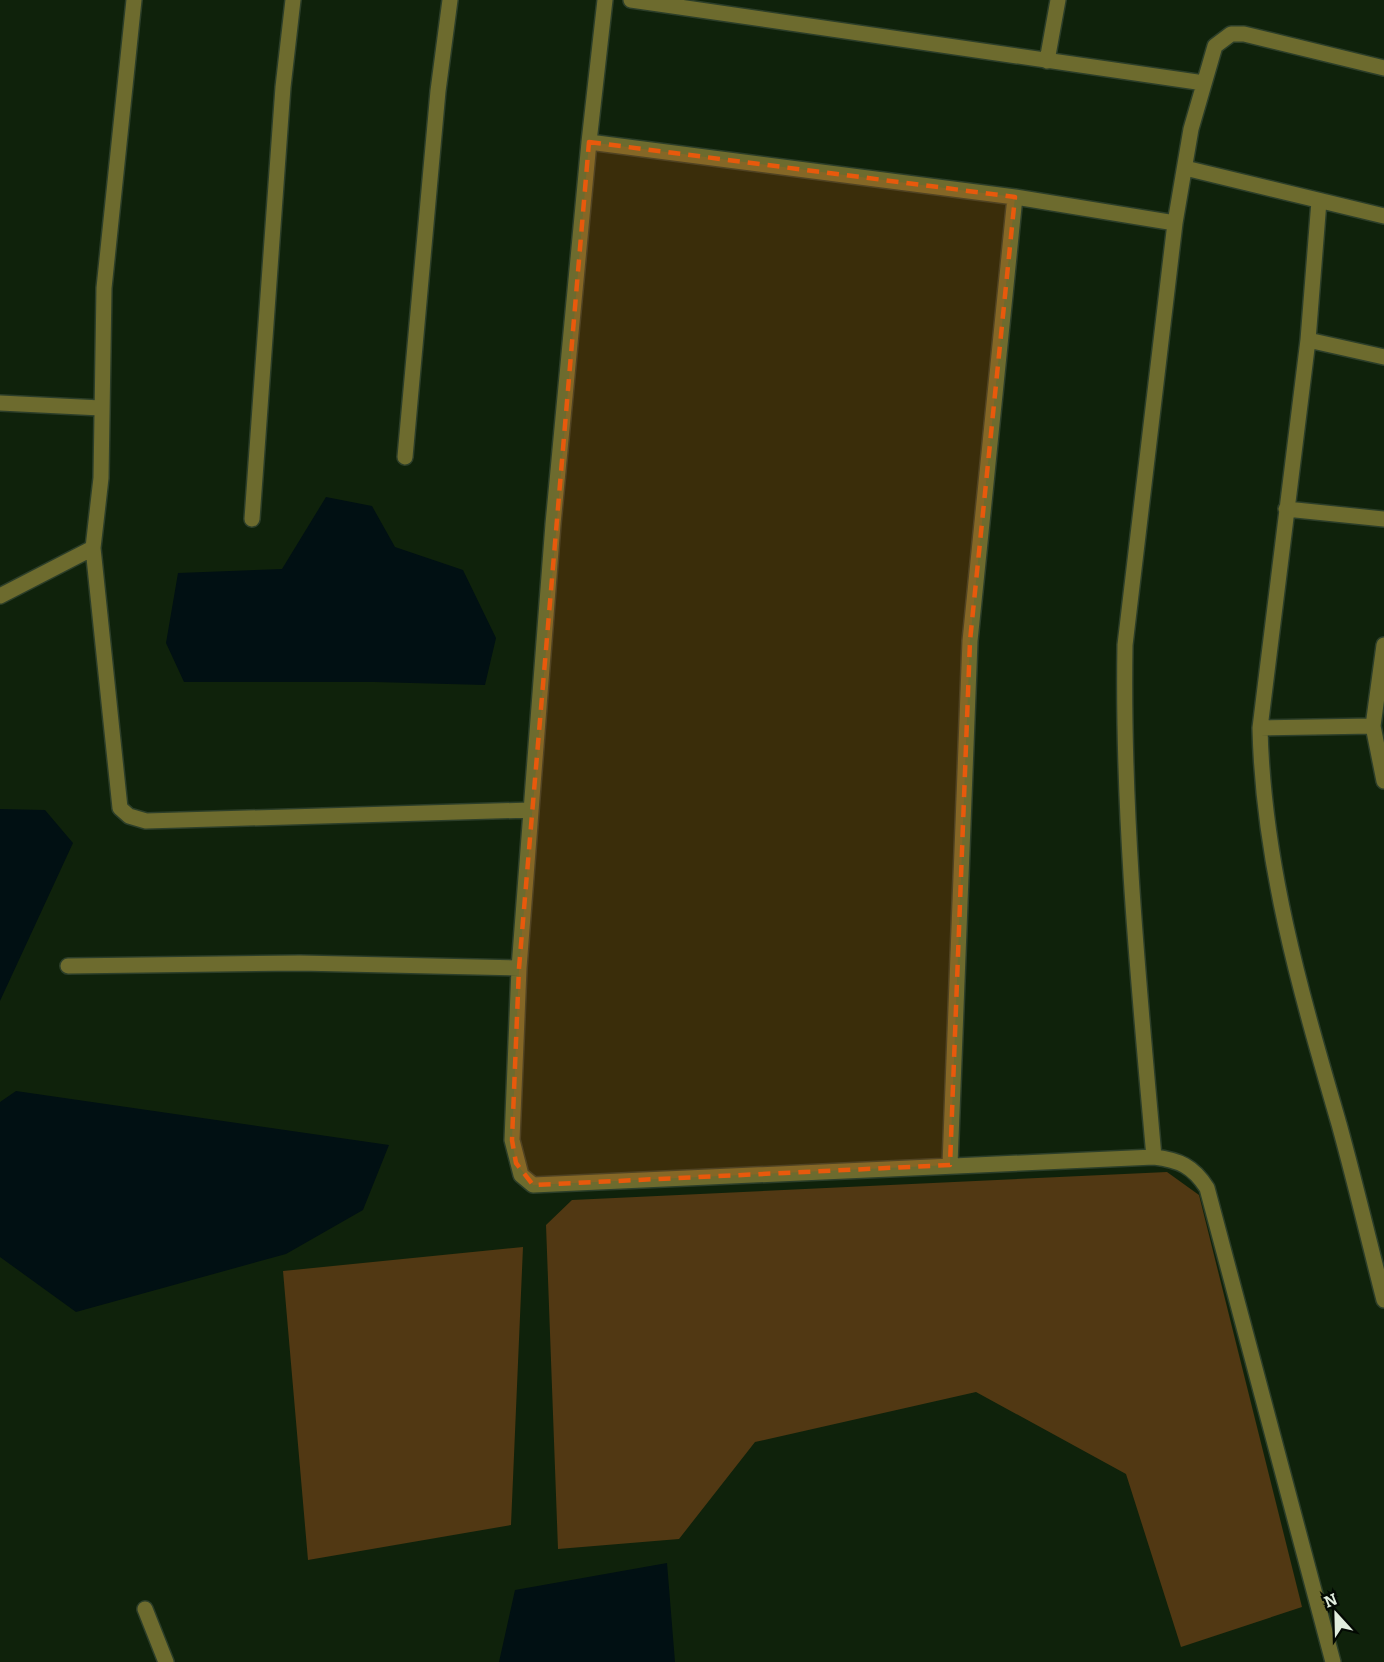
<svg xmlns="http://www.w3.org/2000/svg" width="1384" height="1662" viewBox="0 0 1384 1662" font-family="Bitter,serif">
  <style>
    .green { fill: #513813 }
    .water { fill: #011013 }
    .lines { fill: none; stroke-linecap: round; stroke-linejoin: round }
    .minor-casing { stroke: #2c3e29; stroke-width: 18 }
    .minor { stroke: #6d6b2e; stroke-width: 15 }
    .marked { fill: #e8590c; fill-opacity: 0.2; stroke: #e8590c; stroke-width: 4.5; stroke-dasharray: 12 8; stroke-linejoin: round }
  </style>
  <rect width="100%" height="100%" fill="#0f220b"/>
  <path class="green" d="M1167 1172 1199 1195 1302 1607 1181 1647 1126 1474 976 1392 755 1442 679 1539 558 1549 546 1225 572 1200Z
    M523 1247 511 1525 308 1560 283 1271Z"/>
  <path class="water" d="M326 497 372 506 395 547 463 570 496 638 485 685 374 682H184L166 643 178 573 282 569Z
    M0 809 45 810 73 843 0 1001Z
    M16 1091 389 1145 363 1210 286 1254 76 1312 0 1257V1102Z
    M667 1563 675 1662H499L515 1590Z"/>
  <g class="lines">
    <g class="minor-casing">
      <path id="minor" d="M134 0 104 288 101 478 93 548 120 808 129 816 146 821 531 810
        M605 0 589 142 553 524 519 968 512 1140 521 1175 533 1185 1154 1157C1179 1160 1193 1166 1207 1188L1333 1662
        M631 0 1204 83
        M1047 61 1058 0
        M589 142 1015 197 1175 223
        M1185 168 1384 216
        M1319 201 1308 340 1260 728C1263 864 1301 993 1339 1124 1355 1182 1369 1241 1384 1300
        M1308 340 1384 357
        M0 403 101 408
        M405 457 438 91 450 0
        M1286 509 1384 519
        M252 519 283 87 293 0
        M0 596 93 548
        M1384 645 1373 726 1384 781
        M1260 728 1373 726
        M68 966 300 963 519 968
        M1154 1157C1139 987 1122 816 1125 645L1175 223 1191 129 1215 46 1231 34H1244L1384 68
        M950 1165 970 641 1015 197
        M145 1609 166 1662"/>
    </g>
    <use href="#minor" class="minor"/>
  </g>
  <path class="marked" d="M589 142 1015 197 970 641 950 1165 533 1185 516 1163 512 1140 519 968Z"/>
  <g transform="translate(1336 1614) rotate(338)" stroke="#030903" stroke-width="4.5" paint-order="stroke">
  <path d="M0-4.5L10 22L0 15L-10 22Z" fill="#e1edde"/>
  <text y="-9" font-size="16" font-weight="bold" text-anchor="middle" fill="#e1edde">N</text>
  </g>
</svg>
